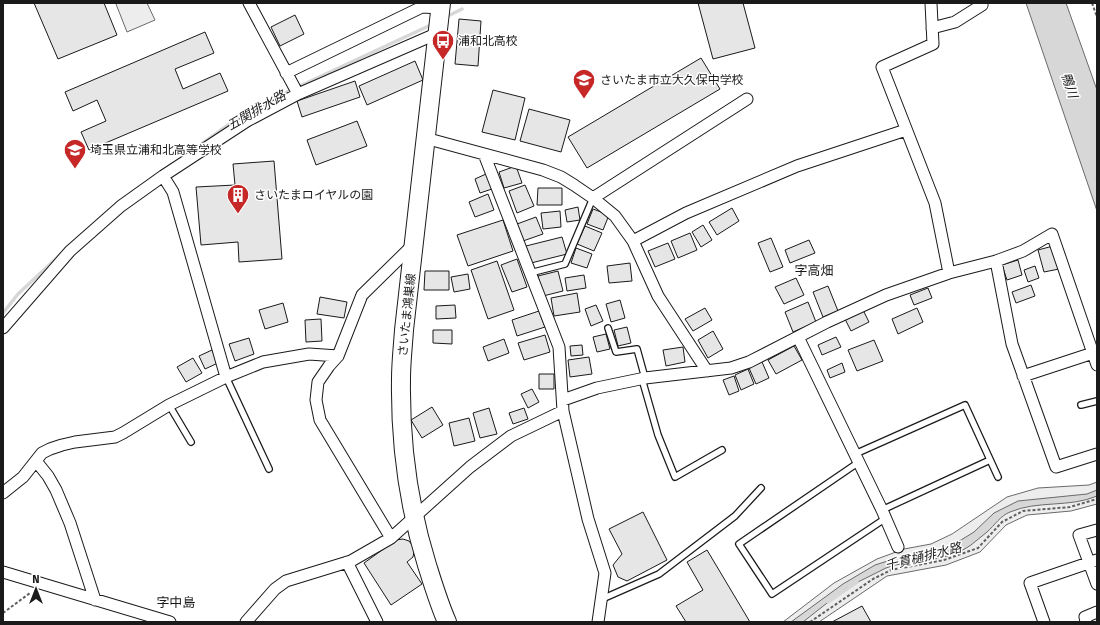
<svg xmlns="http://www.w3.org/2000/svg" width="1100" height="625" viewBox="0 0 1100 625" font-family="'Fira Sans','Noto Sans JP',sans-serif">
  <style>
    .built { fill: #ededed; stroke: #6a6a6a }
    .water { fill: #d7d7d7; stroke: #6a6a6a }
    .lines { fill: none; stroke-linecap: round; stroke-linejoin: round }
    .stream { stroke: #d7d7d7; stroke-width: 3.5 }
    .building { fill: #e6e6e6; stroke: #1a1a1a }
    .lane-casing { stroke: #1a1a1a; stroke-width: 8 }
    .street-casing { stroke: #1a1a1a; stroke-width: 13 }
    .primary-casing { stroke: #1a1a1a; stroke-width: 20 }
    .path { stroke: #5f5f5f; stroke-width: 2; stroke-dasharray: 3 2; stroke-linecap: butt }
    .lane { stroke: #fff; stroke-width: 5.5 }
    .street { stroke: #fff; stroke-width: 11 }
    .primary { stroke: #fff; stroke-width: 18 }
    .labels { text-anchor: middle; stroke-width: 3; stroke-linejoin: round; paint-order: stroke }
    .poi-label { font-size: 12px; fill: #1a1a1a; stroke: #fff; text-anchor: start }
    .street-label { font-size: 12px; fill: #1a1a1a; stroke: #fff }
    .water-label { font-size: 13px; font-style: italic; fill: #1a1a1a; stroke: #fff }
    .neighbourhood-label { font-size: 13px; fill: #1a1a1a; stroke: #fff }
  </style>
  <rect width="100%" height="100%" fill="#fff"/>
  <path class="built" d="M117 3H147L155 20 127 32 116 4Z
    M1097 482V504L1071 511 1027 515 1006 525 980 552 946 565 887 576 819 622H783L834 583 877 559 904 549 931 544 952 534 1007 497 1038 488 1089 485Z"/>
  <path class="water" d="M1026 3H1066L1097 90V211Z
    M1097 490V496C1069 508 1038 500 1010 512 1000 516 995 525 987 532 982 536 976 541 971 545 950 560 919 561 895 565L886 568 846 588 803 622H791L843 584 875 565 897 558 924 554 953 545 974 532 994 513 1018 501 1087 494Z"/>
  <g class="lines">
    <path class="stream" d="M446 17 462 9
      M203 143 231 123 287 92 433 24
      M3 313 18 294 61 254
      M828 602 857 582"/>
  </g>
  <path class="building" d="M34 3H104L117 35 58 59Z
    M698 3H743L755 48 713 59Z
    M295 15 304 34 280 46 271 27Z
    M459 19 481 21 478 66 455 64Z
    M205 32 214 53 175 69 183 89 220 73 228 91 89 150 81 132 106 121 97 100 73 111 65 92Z
    M701 58 720 89 587 168 568 137Z
    M415 61 423 80 367 105 359 86Z
    M355 81 360 97 302 117 297 101Z
    M493 90 525 98 515 140 482 132Z
    M529 109 570 120 561 152 520 141Z
    M357 121 367 146 316 165 307 140Z
    M274 161 282 259 239 262 238 242 201 245 196 187 235 185 233 164Z
    M516 166 522 183 504 188 499 172Z
    M486 174 492 189 480 193 475 179Z
    M525 185 534 206 517 213 509 191Z
    M538 188H562V205H537Z
    M488 194 494 210 475 217 469 202Z
    M578 207 580 220 567 222 565 210Z
    M732 208 739 221 717 235 709 222Z
    M593 209 609 215 603 230 587 224Z
    M560 211 561 227 543 229 541 213Z
    M536 217 543 234 523 241 517 224Z
    M503 220 513 251 468 266 457 235Z
    M703 225 712 240 701 247 692 232Z
    M585 226 602 233 594 251 577 244Z
    M690 233 697 250 678 258 671 241Z
    M562 237 567 254 531 263 526 246Z
    M771 238 783 267 770 272 758 243Z
    M809 240 815 253 790 263 785 250Z
    M668 243 675 259 655 267 648 251Z
    M1053 246 1059 269 1044 272 1038 250Z
    M576 248 592 254 587 268 571 263Z
    M517 259 527 287 512 292 501 265Z
    M1018 260 1022 275 1007 280 1002 265Z
    M497 261 514 310 488 319 471 270Z
    M630 263 632 281 609 283 607 266Z
    M1035 266 1039 278 1028 282 1024 270Z
    M425 271H449V290H424Z
    M558 271 563 291 543 296 538 276Z
    M468 274 470 289 454 292 451 277Z
    M584 275 586 288 567 291 565 278Z
    M796 278 804 295 784 304 775 287Z
    M1031 285 1035 296 1016 303 1012 292Z
    M828 286 838 311 823 317 813 292Z
    M928 288 932 298 914 305 910 295Z
    M577 293 580 312 554 316 551 298Z
    M320 297 347 302 344 318 317 314Z
    M620 300 625 318 611 322 606 304Z
    M808 302 816 322 793 332 785 312Z
    M283 303 288 322 265 329 259 310Z
    M455 305 456 318 436 319V306Z
    M596 305 603 321 591 326 585 309Z
    M705 308 712 320 693 331 685 319Z
    M917 308 923 322 898 334 892 319Z
    M863 310 869 322 851 331 845 319Z
    M539 311 545 327 517 336 512 320Z
    M321 319 322 341 306 342 305 320Z
    M627 327 631 343 618 346 614 330Z
    M433 330H452V344L433 343Z
    M713 331 723 349 708 358 698 340Z
    M606 334 610 349 597 352 593 337Z
    M545 335 550 352 524 360 518 343Z
    M836 337 841 347 822 355 818 345Z
    M249 338 254 354 235 361 229 344Z
    M504 339 509 353 488 361 483 347Z
    M874 340 883 361 857 371 848 350Z
    M582 345 583 355 571 356 570 346Z
    M794 346 802 360 776 374 768 360Z
    M683 347 685 362 666 366 663 350Z
    M212 350 218 363 205 369 199 356Z
    M589 357 592 374 570 377 568 360Z
    M193 358 202 373 186 382 177 367Z
    M762 362 769 378 756 384 749 368Z
    M842 363 845 372 830 378 827 370Z
    M748 369 754 384 741 390 735 375Z
    M539 374H554V389H539Z
    M734 376 739 391 729 395 723 380Z
    M532 389 539 402 528 408 521 394Z
    M432 407 443 425 422 438 411 420Z
    M489 408 497 434 480 438 473 413Z
    M524 408 528 419 513 424 509 413Z
    M469 418 475 441 454 446 449 423Z
    M643 512 667 560 627 581 618 577 613 565 622 554 609 529Z
    M403 539 409 541 413 546 414 552 413 557 407 562 422 584 391 605 364 563 396 540Z
    M707 550 750 622H686L676 606 703 590 687 562Z
    M862 606 871 622H832Z"/>
  <g class="lines">
    <g class="lane-casing">
      <path id="lane" d="M530 273 565 264 593 198
        M608 328 616 352 637 349 645 378
        M226 377 269 469
        M642 379 658 435 675 477 722 450
        M169 405 191 442
        M1081 405 1097 401
        M855 454 965 405 998 477
        M859 462 739 544 772 594 886 518
        M882 510 990 460
        M602 599 659 574 735 516 761 488"/>
    </g>
    <g class="street-casing">
      <path id="street" d="M249 3 298 94
        M931 3 933 44 882 67 935 203 949 273
        M932 28 955 22 982 5 981 3
        M286 73 422 7 441 8
        M425 138 543 170 561 177 574 185 593 198 615 216 633 241 658 296 707 371
        M484 154 559 347 563 411 588 519 605 573 598 622
        M163 176 173 192 226 377
        M593 198 747 99
        M633 241 686 213 797 166 906 130
        M996 261 1012 344 1056 467 1097 454
        M3 328 70 251 121 206 163 176 247 121 298 94 438 33
        M798 337 882 510 898 547
        M1023 376 1093 353
        M563 400 597 388 645 378 731 368 749 362 827 322 886 295 949 273 996 261 1023 251 1052 234 1097 365
        M36 461 48 476 56 490 70 523 95 600
        M3 493 23 477 42 453 50 449 62 445 75 442 115 437 123 433 169 405 226 377 263 362 309 354 338 356
        M1097 530 1079 535 1097 584
        M391 538 320 420 316 400 318 382 329 366 338 356 362 295 414 244
        M347 562 377 622
        M3 572 170 622
        M246 622 275 589 286 581 351 561 391 538 470 467 511 436 563 411
        M1044 622 1030 583 1097 560
        M1086 622 1085 617 1097 612"/>
    </g>
    <g class="primary-casing">
      <path id="primary" d="M441 3 404 330C403 346 401 362 401 379 400 442 408 504 427 565 433 584 439 604 447 622"/>
    </g>
    <path class="path" d="M1092 3 1097 17
      M3 613 30 593
      M810 622 873 579 891 570 944 560 978 548 1002 522 1023 511 1070 507 1097 499"/>
    <use href="#lane" class="lane"/>
    <use href="#street" class="street"/>
    <use href="#primary" class="primary"/>
  </g>
  <defs>
    <g id="bus-pin" transform="scale(1.15)"><path d="M0 17L-7.5 6A9.5 9.5 0 1 1 7.5 6Z" fill="#c62828" stroke="#fff"/><path d="M-5-6H5V4H4V6H2V4H-2V6H-4V4H-5ZM-3.5-4V0h7V-4ZM-3.5 1.2v1.5H-2V1.2ZM2 1.2v1.5H3.5V1.2Z" fill="#fff"/></g>
    <g id="school-pin" transform="scale(1.15)"><path d="M0 17L-7.5 6A9.5 9.5 0 1 1 7.5 6Z" fill="#c62828" stroke="#fff"/><path d="M0-5L7-2L0 1L-7-2ZM-4 1L0 2.5L4 1V4Q0 6-4 4Z" fill="#fff"/></g>
    <g id="building-pin" transform="scale(1.15)"><path d="M0 17L-7.5 6A9.5 9.5 0 1 1 7.5 6Z" fill="#c62828" stroke="#fff"/><path d="M-4-6H4V6H1V3H-1V6H-4ZM-2.5-4.3h1.7v1.8h-1.7ZM.8-4.3h1.7v1.8H.8ZM-2.5-1h1.7V.8h-1.7ZM.8-1h1.7V.8H.8Z" fill="#fff"/></g>
  </defs>
  <g fill-rule="evenodd">
    <use href="#bus-pin" x="443" y="41"/>
    <use href="#school-pin" x="584" y="80"/>
    <use href="#school-pin" x="75" y="150"/>
    <use href="#building-pin" x="238" y="195"/>
  </g>
  <g class="labels">
    <g class="poi-label">
      <text x="458" y="45">浦和北高校</text>
      <text x="600" y="84">さいたま市立大久保中学校</text>
      <text x="90" y="154">埼玉県立浦和北高等学校</text>
      <text x="254" y="199">さいたまロイヤルの園</text>
    </g>
    <g class="street-label">
      <text transform="translate(407 315) rotate(-84)" y="4">さいたま鴻巣線</text>
    </g>
    <g class="water-label">
      <text transform="translate(1070 85) rotate(72)" y="5">鴨川</text>
      <text transform="translate(256 110) rotate(-30)" y="5">五関排水路</text>
      <text transform="translate(923 556) rotate(-14)" y="5">千貫樋排水路</text>
    </g>
    <g class="neighbourhood-label">
      <text x="814" y="275">字高畑</text>
      <text x="176" y="607">字中島</text>
    </g>
  </g>
  <rect width="1100" height="625" fill="none" stroke="#1a1a1a" stroke-width="8"/>
  <g transform="translate(36 589)" stroke="#ffffff" stroke-width="3" paint-order="stroke">
  <path d="M0-3L7 15L0 10L-7 15Z" fill="#1a1a1a"/>
  <text y="-6" font-size="11" font-weight="bold" text-anchor="middle" fill="#1a1a1a">N</text>
  </g>
</svg>
